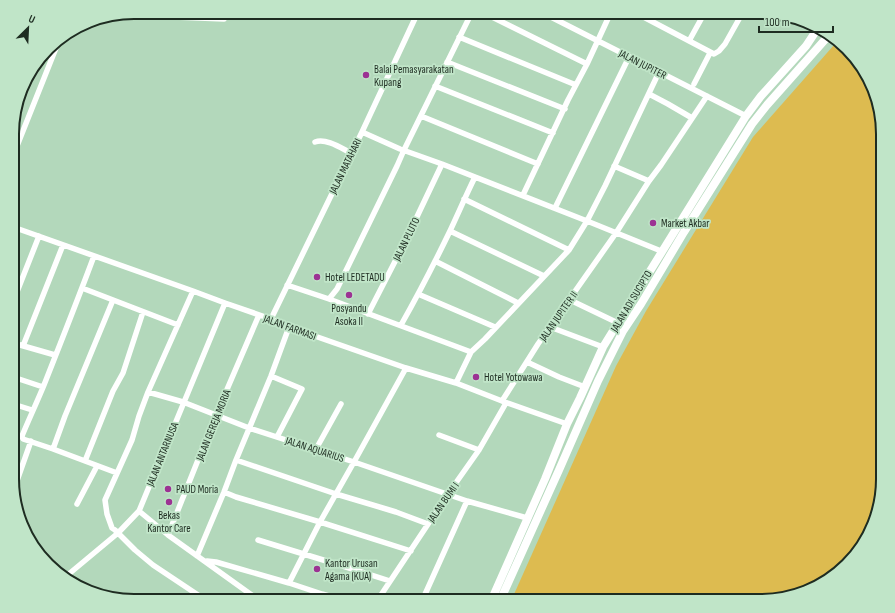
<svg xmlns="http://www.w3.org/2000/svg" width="895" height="613" viewBox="0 0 895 613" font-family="'Sofia Sans Condensed',sans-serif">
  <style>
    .green { fill: #ddbb50 }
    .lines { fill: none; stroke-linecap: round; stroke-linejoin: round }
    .minor { stroke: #fff; stroke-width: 5.5 }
    .highway { stroke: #fff; stroke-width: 8 }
    .poi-dot { fill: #9c3293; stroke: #c0e5c8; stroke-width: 1.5 }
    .labels { text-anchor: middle; stroke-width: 3.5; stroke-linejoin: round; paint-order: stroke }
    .street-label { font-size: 11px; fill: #1e2c21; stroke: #c0e5c8 }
    .poi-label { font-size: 11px; fill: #1e2c21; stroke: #c0e5c8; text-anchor: start }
    .rim { fill: none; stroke: #1e2c21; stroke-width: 2 }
  </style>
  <rect width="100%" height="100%" fill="#b3d8bb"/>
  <path class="green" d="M839 44H841L870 80 883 126V487L876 518 858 553 815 588 761 601H511L616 366 646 311 753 137 834 45Z"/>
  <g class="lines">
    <path class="minor" d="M162 12 174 17 224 19
      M482 12 587 64 611 12
      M541 12 746 116
      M634 12 714 54 719 51 725 44 743 12
      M459 37 576 85
      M689 41 705 12
      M447 62 565 109
      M694 84 710 53
      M435 86 553 133
      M649 94 668 104 692 118
      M421 116 538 164
      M362 132 400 149 442 164 587 221 661 251
      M315 142C326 138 341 148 351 153
      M13 156 60 38
      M614 166 649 181
      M523 195 568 100 587 64
      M464 199 569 250
      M555 208 629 57
      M13 227 193 291 225 303 271 319 289 327 406 368 456 383 502 401 567 424
      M450 231 544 276
      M13 236 16 228
      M435 261 518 303
      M287 285 329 299 337 289 397 166 404 150 472 12
      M82 288 178 325
      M193 291 148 392 139 416 132 440 105 500 107 514 112 528 115 530 135 550 153 565 198 595 205 601
      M418 294 495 327
      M329 299 471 352 485 339 569 250 587 221 605 186 659 72
      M113 300 65 416 53 449 117 473
      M570 300 618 323
      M13 302 39 236
      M368 314 405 242 442 164
      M271 319 362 132 418 12
      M401 325C418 295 434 264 449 233 458 214 466 195 475 177
      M550 327 603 347
      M13 343 55 355
      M23 346 63 245
      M527 362 559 377 585 387
      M271 376 302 389 277 437
      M13 377 43 387
      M456 383 471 352
      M148 392 183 402 249 428 354 462 467 501 527 518
      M502 401 538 344 616 233 649 181 661 165 707 96
      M13 404 32 410
      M439 435 479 450
      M53 449 23 439 22 436C29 419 37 402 44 385 61 342 78 299 94 256
      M316 449 341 404
      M236 460 271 376 289 327
      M85 461 113 391 123 373 143 312
      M13 492 31 441
      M224 492 236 497 320 522 411 551
      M77 504 97 466
      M139 511 168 535 260 601
      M168 535 216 415 259 315
      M258 540 346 567 390 581
      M197 556 224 492 236 460 336 494 396 512 428 524
      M207 561 216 562 289 583 322 594 347 601
      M64 578 118 533 139 511 225 303
      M289 583 320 522 354 462 406 368
      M377 601 448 494 479 450 506 403
      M422 601 467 501"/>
    <path class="highway" d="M491 601 545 479 567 424 580 398 603 347 746 116 761 96 806 46 818 28
      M500 601 559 470 598 381 623 331 641 304 684 232 752 124 767 105 830 34"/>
  </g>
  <g class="poi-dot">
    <circle cx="366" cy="75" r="4"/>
    <circle cx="653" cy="223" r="4"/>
    <circle cx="317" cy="277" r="4"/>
    <circle cx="349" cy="295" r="4"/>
    <circle cx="476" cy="377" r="4"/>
    <circle cx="168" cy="489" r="4"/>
    <circle cx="169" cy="502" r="4"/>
    <circle cx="317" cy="569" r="4"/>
  </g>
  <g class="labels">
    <g class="street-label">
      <text transform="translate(643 64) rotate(27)" y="4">JALAN JUPITER</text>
      <text transform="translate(345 166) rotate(-64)" y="4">JALAN MATAHARI</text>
      <text transform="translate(406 239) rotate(-64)" y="4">JALAN PLUTO</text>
      <text transform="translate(631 301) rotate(-59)" y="4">JALAN ADI SUCIPTO</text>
      <text transform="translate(558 316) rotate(-55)" y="4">JALAN JUPITER II</text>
      <text transform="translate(290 327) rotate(20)" y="4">JALAN FARMASI</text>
      <text transform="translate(213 425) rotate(-68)" y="4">JALAN GEREJA MORIA</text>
      <text transform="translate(315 449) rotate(18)" y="4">JALAN AQUARIUS</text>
      <text transform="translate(162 454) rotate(-68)" y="4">JALAN ANTARNUSA</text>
      <text transform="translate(443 502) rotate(-55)" y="4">JALAN BUMI I</text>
    </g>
    <g class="poi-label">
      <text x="374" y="73">Balai Pemasyarakatan<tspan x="374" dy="13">Kupang</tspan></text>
      <text x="661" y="227">Market Akbar</text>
      <text x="325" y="281">Hotel LEDETADU</text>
      <text x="349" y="312" text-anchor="middle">Posyandu<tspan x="349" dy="13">Asoka II</tspan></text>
      <text x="484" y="381">Hotel Yotowawa</text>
      <text x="176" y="493">PAUD Moria</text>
      <text x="169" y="519" text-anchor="middle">Bekas<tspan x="169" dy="13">Kantor Care</tspan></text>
      <text x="325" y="567">Kantor Urusan<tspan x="325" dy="13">Agama (KUA)</tspan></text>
    </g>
  </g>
  <path d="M0 0H895V613H0ZM134 19H761A115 115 0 0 1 876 134V479A115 115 0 0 1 761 594H134A115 115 0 0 1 19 479V134A115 115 0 0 1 134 19Z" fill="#c0e5c8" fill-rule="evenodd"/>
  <path class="rim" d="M134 19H761A115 115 0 0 1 876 134V479A115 115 0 0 1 761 594H134A115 115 0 0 1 19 479V134A115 115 0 0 1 134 19Z"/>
  <g transform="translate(28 28) rotate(24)" stroke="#c0e5c8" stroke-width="3" paint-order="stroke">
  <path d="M0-3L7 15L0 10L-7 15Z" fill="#1e2c21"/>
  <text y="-6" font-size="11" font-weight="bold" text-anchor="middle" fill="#1e2c21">U</text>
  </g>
  <path d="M759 26v6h74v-6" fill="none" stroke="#1e2c21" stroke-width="2"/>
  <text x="765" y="26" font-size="12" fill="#1e2c21" stroke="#c0e5c8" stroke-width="3" paint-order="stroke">100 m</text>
</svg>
